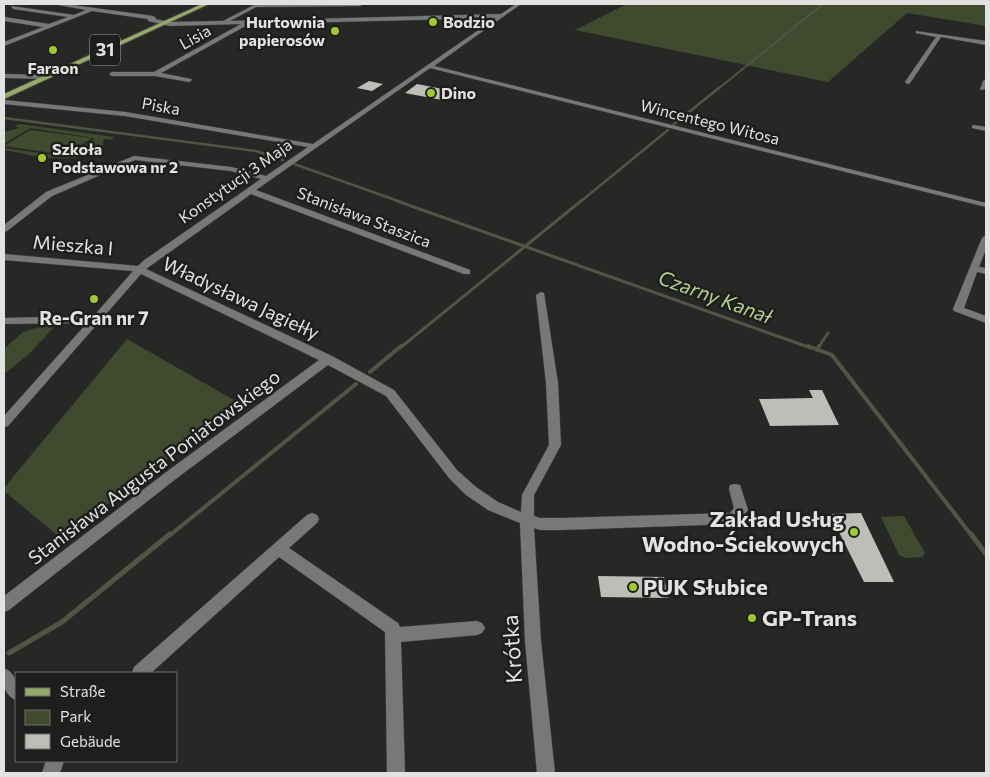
<svg xmlns="http://www.w3.org/2000/svg" width="990" height="777" viewBox="0 0 990 777" font-family="Commissioner,sans-serif">
  <style>
    .green { fill: #404a2e }
    .lines { fill: none; stroke-linecap: round; stroke-linejoin: round }
    .stream-far4 { stroke: #505644; stroke-width: 2 }
    .stream-far3 { stroke: #505644; stroke-width: 2.5 }
    .stream-far2 { stroke: #505644; stroke-width: 3 }
    .stream-far1 { stroke: #505644; stroke-width: 4 }
    .stream { stroke: #505644; stroke-width: 5 }
    .building { fill: #bcbeba }
    .minor-casing { stroke: #424341; stroke-width: 1 }
    .primary-casing { stroke: #424341; stroke-width: 2 }
    .minor { fill: #777976; fill-rule: evenodd }
    .primary { fill: #94aa66; fill-rule: evenodd }
    .poi-dot { fill: #9fca2d; stroke: #1e1f1c; stroke-width: 2 }
    .labels { text-anchor: middle; stroke-width: 5; stroke-linejoin: round; paint-order: stroke }
    .far-poi-label { font-size: 16px; font-weight: bold; fill: #e2e2e1; stroke: #1e1f1c; text-anchor: start }
    .far-street-label { font-size: 16px; fill: #e2e2e1; stroke: #1e1f1c }
    .shield { fill: #1e1f1c; stroke: #a7a8a6; stroke-width: 1 }
    .shield-label { font-size: 18px; font-weight: bold; fill: #e2e2e1 }
    .street-label { font-size: 19px; fill: #e2e2e1; stroke: #1e1f1c }
    .poi-label { font-size: 19px; font-weight: bold; fill: #e2e2e1; stroke: #1e1f1c }
    .water-label { font-size: 20px; font-style: italic; fill: #b8d08d; stroke: #1e1f1c }
    .near-poi-label { font-size: 22px; font-weight: bold; fill: #e2e2e1; stroke: #1e1f1c; text-anchor: start }
    .near-street-label { font-size: 22px; fill: #e2e2e1; stroke: #1e1f1c }
  </style>
  <rect width="100%" height="100%" fill="#272826"/>
  <path class="green" d="M627 4H986V26L907 13 828 82 575 30Z
    M19 124 114 137 111 140 104 139 103 145C76 169 35 155 4 150V148L67 157 95 138 30 128 4 144V132L19 128 15 126Z
    M30 130 92 138 66 155 4 146Z
    M45 325H56L29 354 4 374V349L23 332Z
    M127 339 241 404 62 539 4 491V488Z
    M904 516 925 553 922 557 906 558 899 555 881 517Z"/>
  <g class="lines">
    <path class="stream-far4" d="M718 89 823 4"/>
    <path class="stream-far3" d="M4 118 256 151 283 160
      M673 125 720 87
      M294 164 401 202
      M580 202 668 130"/>
    <path class="stream-far2" d="M397 201 811 348
      M400 348 581 201
      M818 348 828 333"/>
    <path class="stream-far1" d="M808 346 832 355 972 536
      M817 350 819 346
      M370 372 401 346
      M169 536 356 384"/>
    <path class="stream" d="M971 534 986 554
      M9 653 62 622 170 534"/>
  </g>
  <path class="building" d="M369 81 383 84 372 91 357 88Z
    M417 84 458 92 447 101 405 93Z
    M809 390H822L839 425 770 426 759 399 813 398Z
    M861 513 894 582H864L830 514Z
    M598 576 664 577 668 598 601 597Z"/>
  <g class="lines">
    <g class="minor-casing">
      <path id="minor" d="M53 4H65L153 16 156 18 155 19 170 22 223 21 256 4H363L360 6 256 7 230 21 501 14 516 4H521L434 66 986 203V207L430 68 256 190 470 270V274H464L251 194 146 269 332 356 394 390 457 470 476 487 498 502 521 512 522 495 549 445 546 383 536 295 541 292 544 293 558 383 561 445 534 495V516L540 518H561L730 513 734 508 729 489 730 485 735 484 740 485 748 510 738 522 733 524 561 530H540L534 528 541 641 555 773H537L525 641 520 523 488 510 466 495 449 478 386 396 328 365 177 478 9 610 4 612V596L169 470 319 360 141 274 8 426 4 427V416L87 323 4 324V318L79 316 92 318 133 271 4 260V254L138 266 143 261 261 179 231 171 135 160 52 196 7 231 4 232V225L46 192 134 156 231 167 266 176 308 147 125 116 4 104V100L125 112 313 144 496 18 249 24 161 73 191 79 192 80 189 82 155 76H112L109 74 112 72H154L241 24 170 26 148 21V19L92 11 4 46V42L43 27 4 21V17L49 24 68 17 13 9 11 6 74 15 86 10Z
        M916 31 986 41V45L941 37 910 83 908 84 905 82 936 37 916 33Z
        M4 74 48 75 51 77 48 79 4 78Z
        M986 79 985 89 980 90 983 81Z
        M974 125 986 127V131L972 128V126Z
        M986 235V249L979 267 986 268V274L977 272 964 308 986 316V323L954 311 953 309 982 238Z
        M312 513 317 515 319 519 317 523 289 548 398 623 400 627 477 621 482 623 485 628 482 633 477 635 401 642 405 773H387L385 632 279 557 151 673H132L134 667 307 515Z
        M4 668C18 674 17 687 16 700 2 694 3 681 4 668Z
        M46 761H64L60 773H42Z"/>
    </g>
    <g class="primary-casing">
      <path id="primary" d="M202 4H209L4 99V94Z"/>
    </g>
    <use href="#minor" class="minor"/>
    <use href="#primary" class="primary"/>
  </g>
  <g class="poi-dot">
    <circle cx="433" cy="22" r="5"/>
    <circle cx="335" cy="31" r="5"/>
    <circle cx="53" cy="50" r="5"/>
    <circle cx="431" cy="93" r="5"/>
    <circle cx="42" cy="158" r="5"/>
    <circle cx="94" cy="299" r="5"/>
    <circle cx="854" cy="532" r="5"/>
    <circle cx="633" cy="587" r="5"/>
    <circle cx="752" cy="618" r="5"/>
  </g>
  <g class="labels">
    <g class="far-poi-label">
      <text x="325" y="28" text-anchor="end">Hurtownia<tspan x="325" dy="18">papierosów</tspan></text>
      <text x="443" y="28">Bodzio</text>
      <text x="53" y="74" text-anchor="middle">Faraon</text>
      <text x="441" y="99">Dino</text>
      <text x="52" y="155">Szkoła<tspan x="52" dy="18">Podstawowa nr 2</tspan></text>
    </g>
    <g class="far-street-label">
      <text transform="translate(195 37) rotate(-29)" y="6">Lisia</text>
      <text transform="translate(161 106) rotate(10)" y="6">Piska</text>
      <text transform="translate(710 122) rotate(14)" y="6">Wincentego Witosa</text>
      <text transform="translate(235 181) rotate(-35)" y="6">Konstytucji 3 Maja</text>
      <text transform="translate(364 217) rotate(21)" y="6">Stanisława Staszica</text>
    </g>
    <rect class="shield" x="90" y="34.5" width="30" height="31" rx="4"/>
    <g class="shield-label">
      <text x="105" y="56">31</text>
    </g>
    <g class="street-label">
      <text transform="translate(73 245) rotate(5)" y="7">Mieszka I</text>
      <text transform="translate(241 298) rotate(25)" y="7">Władysława Jagiełły</text>
      <text transform="translate(154 467) rotate(-37)" y="7">Stanisława Augusta Poniatowskiego</text>
    </g>
    <g class="poi-label">
      <text x="94" y="325">Re-Gran nr 7</text>
    </g>
    <g class="water-label">
      <text transform="translate(715 297) rotate(20)" y="7">Czarny Kanał</text>
    </g>
    <g class="near-poi-label">
      <text x="844" y="527" text-anchor="end">Zakład Usług<tspan x="844" dy="25">Wodno-Ściekowych</tspan></text>
      <text x="643" y="595">PUK Słubice</text>
      <text x="762" y="626">GP-Trans</text>
    </g>
    <g class="near-street-label">
      <text transform="translate(512 649) rotate(-94)" y="8">Krótka</text>
    </g>
  </g>
  <rect width="990" height="777" fill="none" stroke="#e2e2e1" stroke-width="10"/>
  <rect x="15" y="672" width="162" height="90" fill="#1e1f1c" stroke="#6c6d6b"/>
  <rect x="25" y="688" width="25" height="8" fill="#94aa66" stroke="#6c6d6b"/>
  <text x="60" y="697" font-size="15" fill="#e2e2e1">Straße</text>
  <rect x="25" y="710" width="25" height="15" fill="#404a2e" stroke="#6c6d6b"/>
  <text x="60" y="722" font-size="15" fill="#e2e2e1">Park</text>
  <rect x="25" y="734" width="25" height="15" fill="#bcbeba" stroke="#6c6d6b"/>
  <text x="60" y="747" font-size="15" fill="#e2e2e1">Gebäude</text>
</svg>
